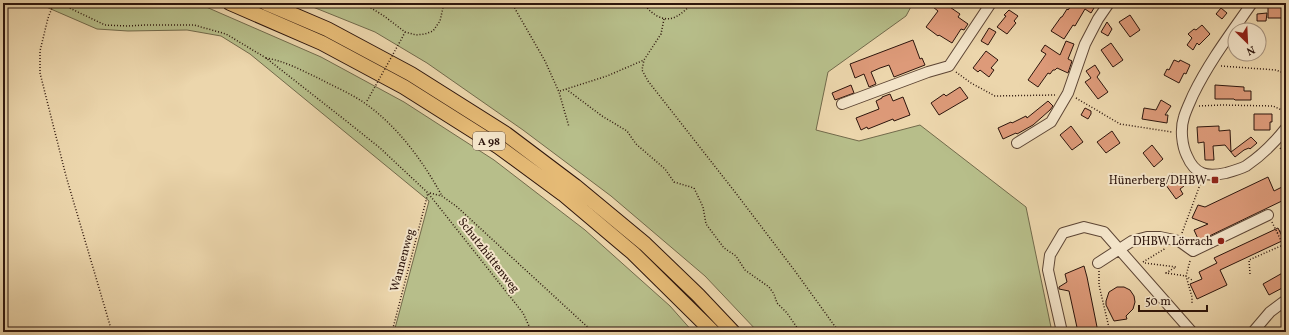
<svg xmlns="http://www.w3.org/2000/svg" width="1289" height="335" viewBox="0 0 1289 335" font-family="Vollkorn,serif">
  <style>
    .green { fill: #b7be8a; stroke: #726a4b }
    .building { fill: #dd9a79; stroke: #2d150c }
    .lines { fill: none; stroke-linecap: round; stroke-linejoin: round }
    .minor-casing { stroke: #5d4534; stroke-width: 12 }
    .highway-casing { stroke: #2d150c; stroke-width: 16 }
    .path { stroke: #2d150c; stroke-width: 1.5; stroke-dasharray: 1 2; stroke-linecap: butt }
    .minor { stroke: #f3e4c9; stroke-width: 10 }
    .highway { stroke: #e6bb76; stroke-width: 14 }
    .path-bridge { stroke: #2d150c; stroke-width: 1.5; stroke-dasharray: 1 2; stroke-linecap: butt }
    .poi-dot { fill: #8f2418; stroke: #f3e4c9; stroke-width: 1.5 }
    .labels { text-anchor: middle; stroke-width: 4; stroke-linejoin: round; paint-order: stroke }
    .shield { fill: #f3e4c9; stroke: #685345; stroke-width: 1 }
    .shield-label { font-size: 11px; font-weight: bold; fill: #2d150c }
    .poi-label { font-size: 12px; fill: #2d150c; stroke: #f3e4c9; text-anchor: end }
    .street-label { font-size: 12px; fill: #2d150c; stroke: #f3e4c9 }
  </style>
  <rect width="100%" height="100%" fill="#ecd6ac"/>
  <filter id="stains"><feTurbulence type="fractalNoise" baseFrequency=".005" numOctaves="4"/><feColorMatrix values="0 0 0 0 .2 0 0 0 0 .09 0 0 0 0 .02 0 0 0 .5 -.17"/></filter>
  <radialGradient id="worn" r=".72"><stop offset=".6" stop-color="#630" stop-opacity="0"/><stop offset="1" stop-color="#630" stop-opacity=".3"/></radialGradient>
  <path class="green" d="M37 3H197L321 57 404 102 494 160 585 230 670 306 693 332H394L429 201 250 54 221 36 187 30 128 31 97 29Z
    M303 3H913L906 16 828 72 816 130 859 141 920 125 1026 207 1052 332H758L705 276 611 196 523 130 427 63 375 32Z"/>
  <path class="building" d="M928 3H944L960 14 958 17 968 24 964 30 961 29 952 43 939 35 938 36 926 27 938 11Z
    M1073 3H1097L1091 13 1085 9 1075 26 1073 25 1064 39 1051 31 1061 17H1062L1067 9 1068 10Z
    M1268 3 1286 5V18H1268Z
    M1221 8 1227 13 1222 19 1216 14Z
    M1009 10 1018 16 1014 21 1016 23 1007 34 997 27 1006 16 1004 15Z
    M1267 13 1266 21H1257V14Z
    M1130 15 1140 30 1130 37 1119 22Z
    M1107 22 1112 29 1108 36 1101 32Z
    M1202 25 1210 34 1199 45 1197 43 1193 50 1187 45 1192 38 1188 34 1194 29 1196 30Z
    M989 28 996 32 988 45 981 41Z
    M913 40 920 59 922 58 925 65 894 77 889 65 880 68 871 72 876 84 869 87 864 74 855 78 850 64Z
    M1066 41 1074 44 1068 59 1072 61 1068 73 1057 68 1055 70H1053L1050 74 1048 73 1038 87 1028 80 1046 54 1041 51 1045 45 1060 55Z
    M1111 43 1123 60 1113 67 1101 50Z
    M986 51 998 60 991 68 994 70 989 77 980 70 978 72 973 68Z
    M1174 60 1179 62 1180 60 1190 65 1186 74 1184 73 1179 83 1164 75 1167 69 1169 70Z
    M1095 65 1100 73 1097 77 1108 92 1098 99 1085 82 1091 78 1086 71Z
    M851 85 854 93 835 100 832 93Z
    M1215 85 1244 87V91H1251V100H1235L1234 99H1215Z
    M960 87 968 98 939 115 931 103 944 94 946 96Z
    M890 94 893 101 903 97 910 115 894 121 893 119 868 129 867 127 861 130 856 118 879 109 876 101 882 98V97Z
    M1161 100 1171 106 1165 115H1168L1167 123 1142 119 1144 108 1156 110Z
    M1048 101 1053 106 1050 110 1033 125 1017 134 1016 133 1003 139 998 128 1011 122 1012 123 1026 116 1027 118Z
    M1085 108 1091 111V114L1088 119 1081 115Z
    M1254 114H1272V122H1270V130H1254Z
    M1071 126 1083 142 1072 150 1060 135Z
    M1219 126V131L1230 130 1231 152 1251 137 1257 143 1250 149 1249 148 1244 150 1235 157 1225 145 1213 146 1214 160H1205L1204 142 1198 143 1197 127Z
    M1112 131 1120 143 1106 153 1097 142Z
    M1152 145 1163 159 1154 167 1143 153Z
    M1173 173 1184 186 1180 189 1183 194 1176 199 1163 181Z
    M1268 177 1274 191 1286 185V199L1199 241 1194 230 1208 224 1192 218 1198 205 1205 207Z
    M1278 228 1284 240 1220 270 1227 285 1197 299 1190 284 1202 279 1199 272 1217 263 1214 258Z
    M1084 266 1087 277 1098 332H1078L1069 291 1059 289V287L1067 282 1065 274Z
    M1286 271V286L1269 295 1263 284Z
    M1117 287H1124L1130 290 1134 296 1135 302 1133 309 1126 316 1127 319 1114 321 1106 305V301L1109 292Z"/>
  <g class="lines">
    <g class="minor-casing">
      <path id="minor" d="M1252 3C1231 33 1209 62 1193 95 1190 102 1186 110 1184 117 1180 129 1182 146 1187 156 1195 175 1207 177 1226 173 1233 171 1240 169 1246 166 1261 156 1275 142 1286 128
        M842 104 928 72 949 66 991 3
        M1017 143 1051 122 1068 93 1085 44 1098 19 1109 3
        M1098 263 1132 241 1147 237H1160L1179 241 1193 251 1268 215
        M1062 332 1048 270 1050 255 1063 233 1084 227 1104 232 1192 332
        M1253 332 1270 312 1286 300"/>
    </g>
    <g class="highway-casing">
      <path id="highway" d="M230 3 322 43 404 87 499 147 563 194 633 253 713 332
        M266 3 327 29 411 74 506 134 575 186 645 244 698 295 733 332"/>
    </g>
    <path class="path" d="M54 3 48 18 40 51V73L66 176 112 332
      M59 3 105 25 127 26 146 25H194L226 34 266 58 345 120 380 148 428 193 523 313 529 326 530 332
      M363 3 384 16 405 32 416 35 425 34 433 31 440 21 444 3
      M511 3 514 7 545 61 559 92 569 127
      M644 3C648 10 651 12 657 16 673 24 682 13 693 3
      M664 19 661 34 644 60 642 70 648 81 735 192 795 271 839 332
      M402 38 405 32
      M266 58C285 61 303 71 320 79 335 87 352 94 366 104 398 127 423 161 442 196
      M1221 66 1276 70 1286 74
      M956 72 971 83 995 96 1055 95
      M566 89 602 116 627 131 636 144 665 169 674 182 694 188 703 207 706 224 724 248 736 256 745 270 769 287 774 294 777 303 787 313 800 332
      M560 91 607 76 644 60
      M1076 98 1120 124 1172 132
      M1199 106 1221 105 1273 106 1286 112
      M1280 148 1286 154
      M430 193 442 196 456 206 593 332
      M1272 222 1286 251
      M1182 233 1201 182
      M1277 233 1286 227
      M1190 261 1186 276 1192 297V304
      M1143 262 1166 248
      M1145 263 1176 267 1166 273 1186 276 1192 280
      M1099 271V285L1110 332
      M1250 274 1249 260 1283 245
      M392 332 428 193
      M1284 332H1286"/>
    <use href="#minor" class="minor"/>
    <use href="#highway" class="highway"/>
    <path class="path-bridge" d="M367 101 402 38"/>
  </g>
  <g class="poi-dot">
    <rect x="1211" y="176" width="8" height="8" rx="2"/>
    <circle cx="1221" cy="241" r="4"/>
  </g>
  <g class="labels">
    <rect class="shield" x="473" y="132" width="32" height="18" rx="3"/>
    <g class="shield-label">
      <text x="489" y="145">A 98</text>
    </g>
    <g class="poi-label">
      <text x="1207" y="184">Hünerberg/DHBW</text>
      <text x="1213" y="245">DHBW Lörrach</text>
    </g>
    <g class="street-label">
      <text transform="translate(489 255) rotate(52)" y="4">Schutzhüttenweg</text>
      <text transform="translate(402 260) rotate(-75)" y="4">Wannenweg</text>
    </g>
  </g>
  <rect width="1289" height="335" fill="none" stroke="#ecd6ac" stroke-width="16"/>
  <rect x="4" y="4" width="1281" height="327" fill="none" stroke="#2d150c" stroke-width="2"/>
  <rect x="8" y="8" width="1273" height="319" fill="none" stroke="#2d150c"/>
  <g transform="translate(1247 42) rotate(156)"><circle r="19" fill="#f3e4c9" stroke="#a4917d"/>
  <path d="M0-3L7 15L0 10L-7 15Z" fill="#8f2418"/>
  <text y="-6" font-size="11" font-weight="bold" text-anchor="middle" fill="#2d150c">N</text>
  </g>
  <path d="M1139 305v6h68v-6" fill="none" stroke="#2d150c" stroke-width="2"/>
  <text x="1145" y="305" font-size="12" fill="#2d150c" stroke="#f3e4c9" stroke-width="3" paint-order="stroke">50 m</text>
  <rect width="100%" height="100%" filter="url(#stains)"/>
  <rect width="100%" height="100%" fill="url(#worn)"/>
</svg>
